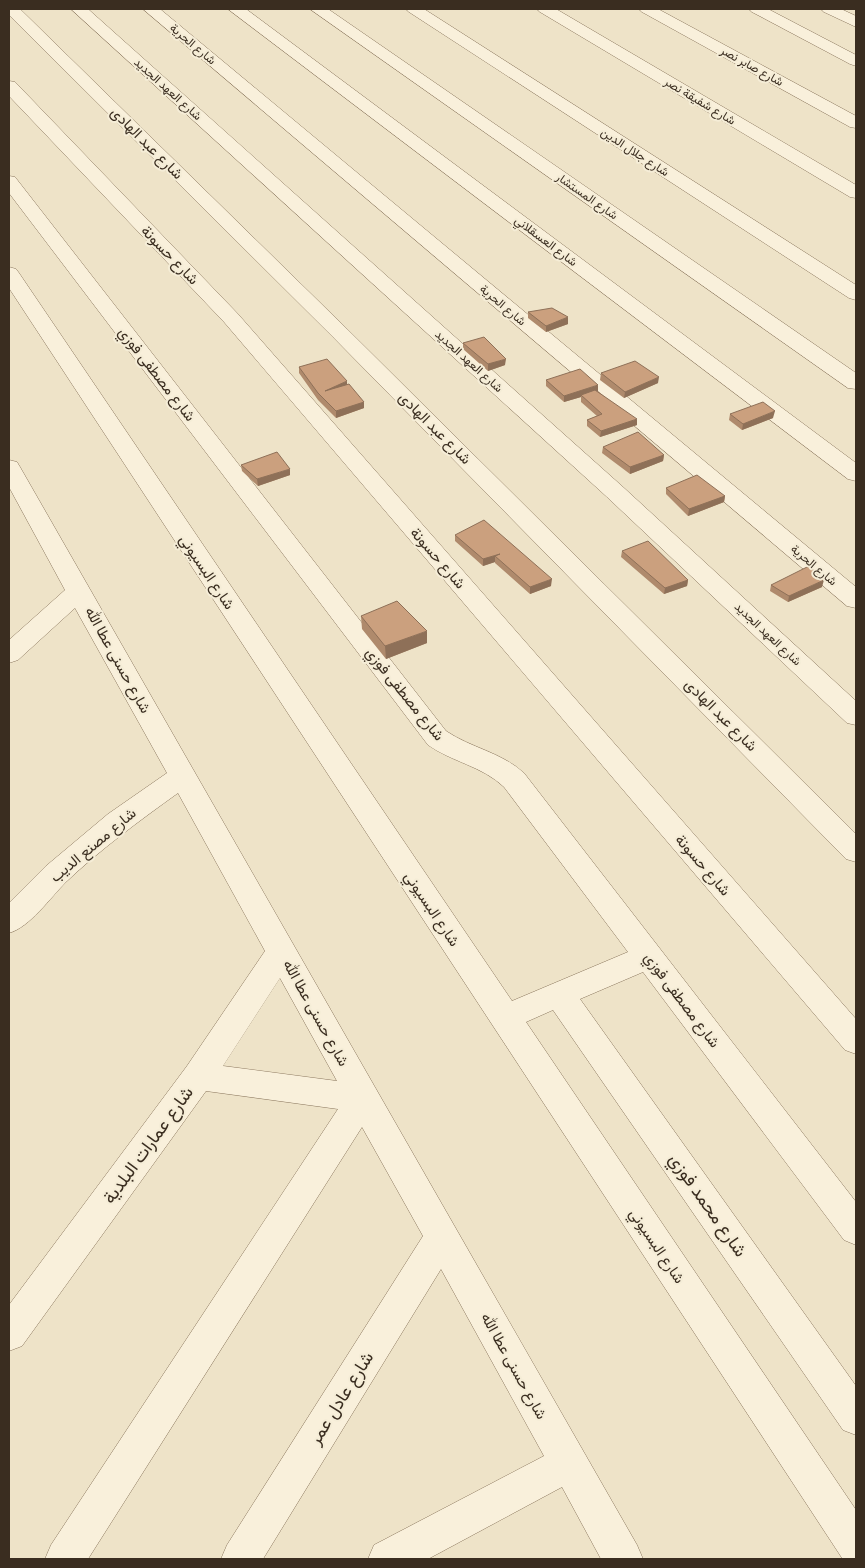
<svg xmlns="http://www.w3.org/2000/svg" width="865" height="1568" viewBox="0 0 865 1568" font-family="'Source Serif 4',Vazirmatn,serif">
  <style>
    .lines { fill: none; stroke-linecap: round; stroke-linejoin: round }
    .minor-casing { stroke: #8a765d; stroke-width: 1 }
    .minor { fill: #f9f0db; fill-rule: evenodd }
    .wall { fill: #af8a6c }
    .shaded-wall { fill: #8e7058 }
    .building { fill: #cba07e; stroke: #8e7058 }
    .labels { text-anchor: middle; stroke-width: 4; stroke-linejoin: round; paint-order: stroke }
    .far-street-label { font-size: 12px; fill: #3a2d20; stroke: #f5edd7 }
    .street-label { font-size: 15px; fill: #3a2d20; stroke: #f5edd7 }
    .near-street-label { font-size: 18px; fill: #3a2d20; stroke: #f5edd7 }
  </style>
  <rect width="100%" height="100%" fill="#eee3c8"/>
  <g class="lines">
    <g class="minor-casing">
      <path id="minor" d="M9 9H20L347 329 856 834V862L846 859 333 337 9 15Z
        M71 9H88L623 487 856 701V725L847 723 607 497Z
        M143 9H160L856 587V608L847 606Z
        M228 9H246L856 463V481L848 479Z
        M310 9H328L856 373V389L848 388Z
        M406 9H424L856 285V300L849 298 409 12Z
        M537 9H556L856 185V198L850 197 540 12Z
        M639 9H658L856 116V128L850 127 642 12Z
        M749 9H768L856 55V66L850 64 752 12Z
        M821 9H841L856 16V27L824 12Z
        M9 81 15 82 238 314 856 1019V1054L845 1050 224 322 9 96Z
        M9 176 15 177 446 731C471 748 501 752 524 773L856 1202V1245L844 1240 643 972 580 999 856 1386V1435L843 1430 553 1010 526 1022 856 1510V1559L842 1558 9 288V267L16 269 19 273 512 1001 628 952 504 787C482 766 452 762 428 745L9 193Z
        M9 460 17 462 20 467 637 1545 643 1559H601L562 1487 428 1559H368L374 1545 544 1456 441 1269 263 1559H221L227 1545 423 1236 362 1127 88 1559H45L51 1545 338 1109 206 1091 22 1346 9 1351V1305L187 1066 265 951 178 793C139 821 101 849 66 882 50 898 30 927 9 933V903L46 866 108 814 167 773 75 608 18 660 9 663V640L65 590 9 487ZM280 978 337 1081 223 1066Z"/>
    </g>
    <use href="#minor" class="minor"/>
  </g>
  <path class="wall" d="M528 312 568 324 546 332 528 318Z
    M463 343 505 365 488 371 463 349Z
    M299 367 347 385 364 408 336 418 318 400 299 373Z
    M601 373 658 383 624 398 600 380Z
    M546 380 598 391 637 425 600 437 587 426V420L597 416 581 402V397L564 402 546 386Z
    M730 414 773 418 742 430 729 420Z
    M603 447 664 455 663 461 630 474 602 453Z
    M241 465 290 475 258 486 242 471Z
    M666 488 725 496 724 502 688 516 666 494Z
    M455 535 551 586 530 594 495 563V562L483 566 455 541Z
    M622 551 688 580 687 586 664 594 621 557Z
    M771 585 822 587 788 602 770 591Z
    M361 616 427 643 386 659 362 629Z"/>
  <path class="shaded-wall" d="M568 317V324L546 332V326Z
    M506 359 505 365 488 371V364Z
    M659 377 658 383 624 398 625 392Z
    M347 381V388L325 391Z
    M598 385V391L581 395V397L564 402V396Z
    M364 402V408L336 418V411Z
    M775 411 773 418 742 430 743 424Z
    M637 419V425L600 437 601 431Z
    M664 455 663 461 630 474V467Z
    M290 469V475L258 486 257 479Z
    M725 496 724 502 688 516 689 509Z
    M500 554 495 556V562L483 566V559Z
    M552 579 551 586 530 594V587Z
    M688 580 687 586 664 594 665 588Z
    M824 580 822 587 788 602 789 596Z
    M427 631V643L386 659 385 646Z"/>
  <path class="building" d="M552 308 568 317 546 326 528 312Z
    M484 337 506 359 488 364 463 343Z
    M327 359 347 381 325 391 349 384 364 402 336 411 318 393 299 367Z
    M635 361 659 377 625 392 601 373Z
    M580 369 598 385 564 396 546 380Z
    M595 390 637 419 601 431 587 420 602 414 581 395Z
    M763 402 775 411 743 424 730 414Z
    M638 432 664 455 630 467 603 447Z
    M277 452 290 469 257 479 241 465Z
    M697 475 725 496 689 509 666 488Z
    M484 520 552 579 530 587 495 556 500 554 483 559 455 535Z
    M648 541 688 580 665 588 622 551Z
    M809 566 824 580 789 596 771 585Z
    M397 601 427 631 385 646 361 616Z"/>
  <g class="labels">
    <g class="far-street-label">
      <text transform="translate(193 44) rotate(40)" y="4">شارع الحرية</text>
      <text transform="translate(752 66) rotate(29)" y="4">شارع صابر نصر</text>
      <text transform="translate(168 89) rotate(42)" y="4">شارع العهد الجديد</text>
      <text transform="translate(700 101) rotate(31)" y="4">شارع شفيقة نصر</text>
      <text transform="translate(635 152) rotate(33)" y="4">شارع جلال الدين</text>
      <text transform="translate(587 196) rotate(35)" y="4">شارع المستشار</text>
      <text transform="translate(546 241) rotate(37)" y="4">شارع العسقلاني</text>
      <text transform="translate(503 305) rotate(40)" y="4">شارع الحرية</text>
      <text transform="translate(469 361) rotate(42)" y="4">شارع العهد الجديد</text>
      <text transform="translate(814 565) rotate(40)" y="4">شارع الحرية</text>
      <text transform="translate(768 634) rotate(43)" y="4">شارع العهد الجديد</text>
    </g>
    <g class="street-label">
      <text transform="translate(147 143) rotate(45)" y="5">شارع عبد الهادى</text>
      <text transform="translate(170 255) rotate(46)" y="5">شارع حسونة</text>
      <text transform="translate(157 374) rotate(52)" y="5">شارع مصطفى فوزي</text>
      <text transform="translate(435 428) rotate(45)" y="5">شارع عبد الهادى</text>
      <text transform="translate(438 558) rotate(49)" y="5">شارع حسونة</text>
      <text transform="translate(207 572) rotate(56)" y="5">شارع البسيوني</text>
      <text transform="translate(118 660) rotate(61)" y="5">شارع حسنى عطا الله</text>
      <text transform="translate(405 694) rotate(51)" y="5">شارع مصطفى فوزي</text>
      <text transform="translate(721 715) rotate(45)" y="5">شارع عبد الهادى</text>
      <text transform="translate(93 845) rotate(-40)" y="5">شارع مصنع الديب</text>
      <text transform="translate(703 865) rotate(49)" y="5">شارع حسونة</text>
      <text transform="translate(432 909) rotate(56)" y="5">شارع البسيوني</text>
      <text transform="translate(682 1000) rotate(53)" y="5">شارع مصطفى فوزي</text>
      <text transform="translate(316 1013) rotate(61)" y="5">شارع حسنى عطا الله</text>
      <text transform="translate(657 1246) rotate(56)" y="5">شارع البسيوني</text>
      <text transform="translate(514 1366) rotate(61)" y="5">شارع حسنى عطا الله</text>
    </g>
    <g class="near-street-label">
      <text transform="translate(148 1145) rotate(-54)" y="6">شارع عمارات البلدية</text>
      <text transform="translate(708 1205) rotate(55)" y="6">شارع محمد فوزي</text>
      <text transform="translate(341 1398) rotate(-58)" y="6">شارع عادل عمر</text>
    </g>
  </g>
  <rect width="865" height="1568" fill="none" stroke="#3a2d20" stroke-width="20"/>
</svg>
